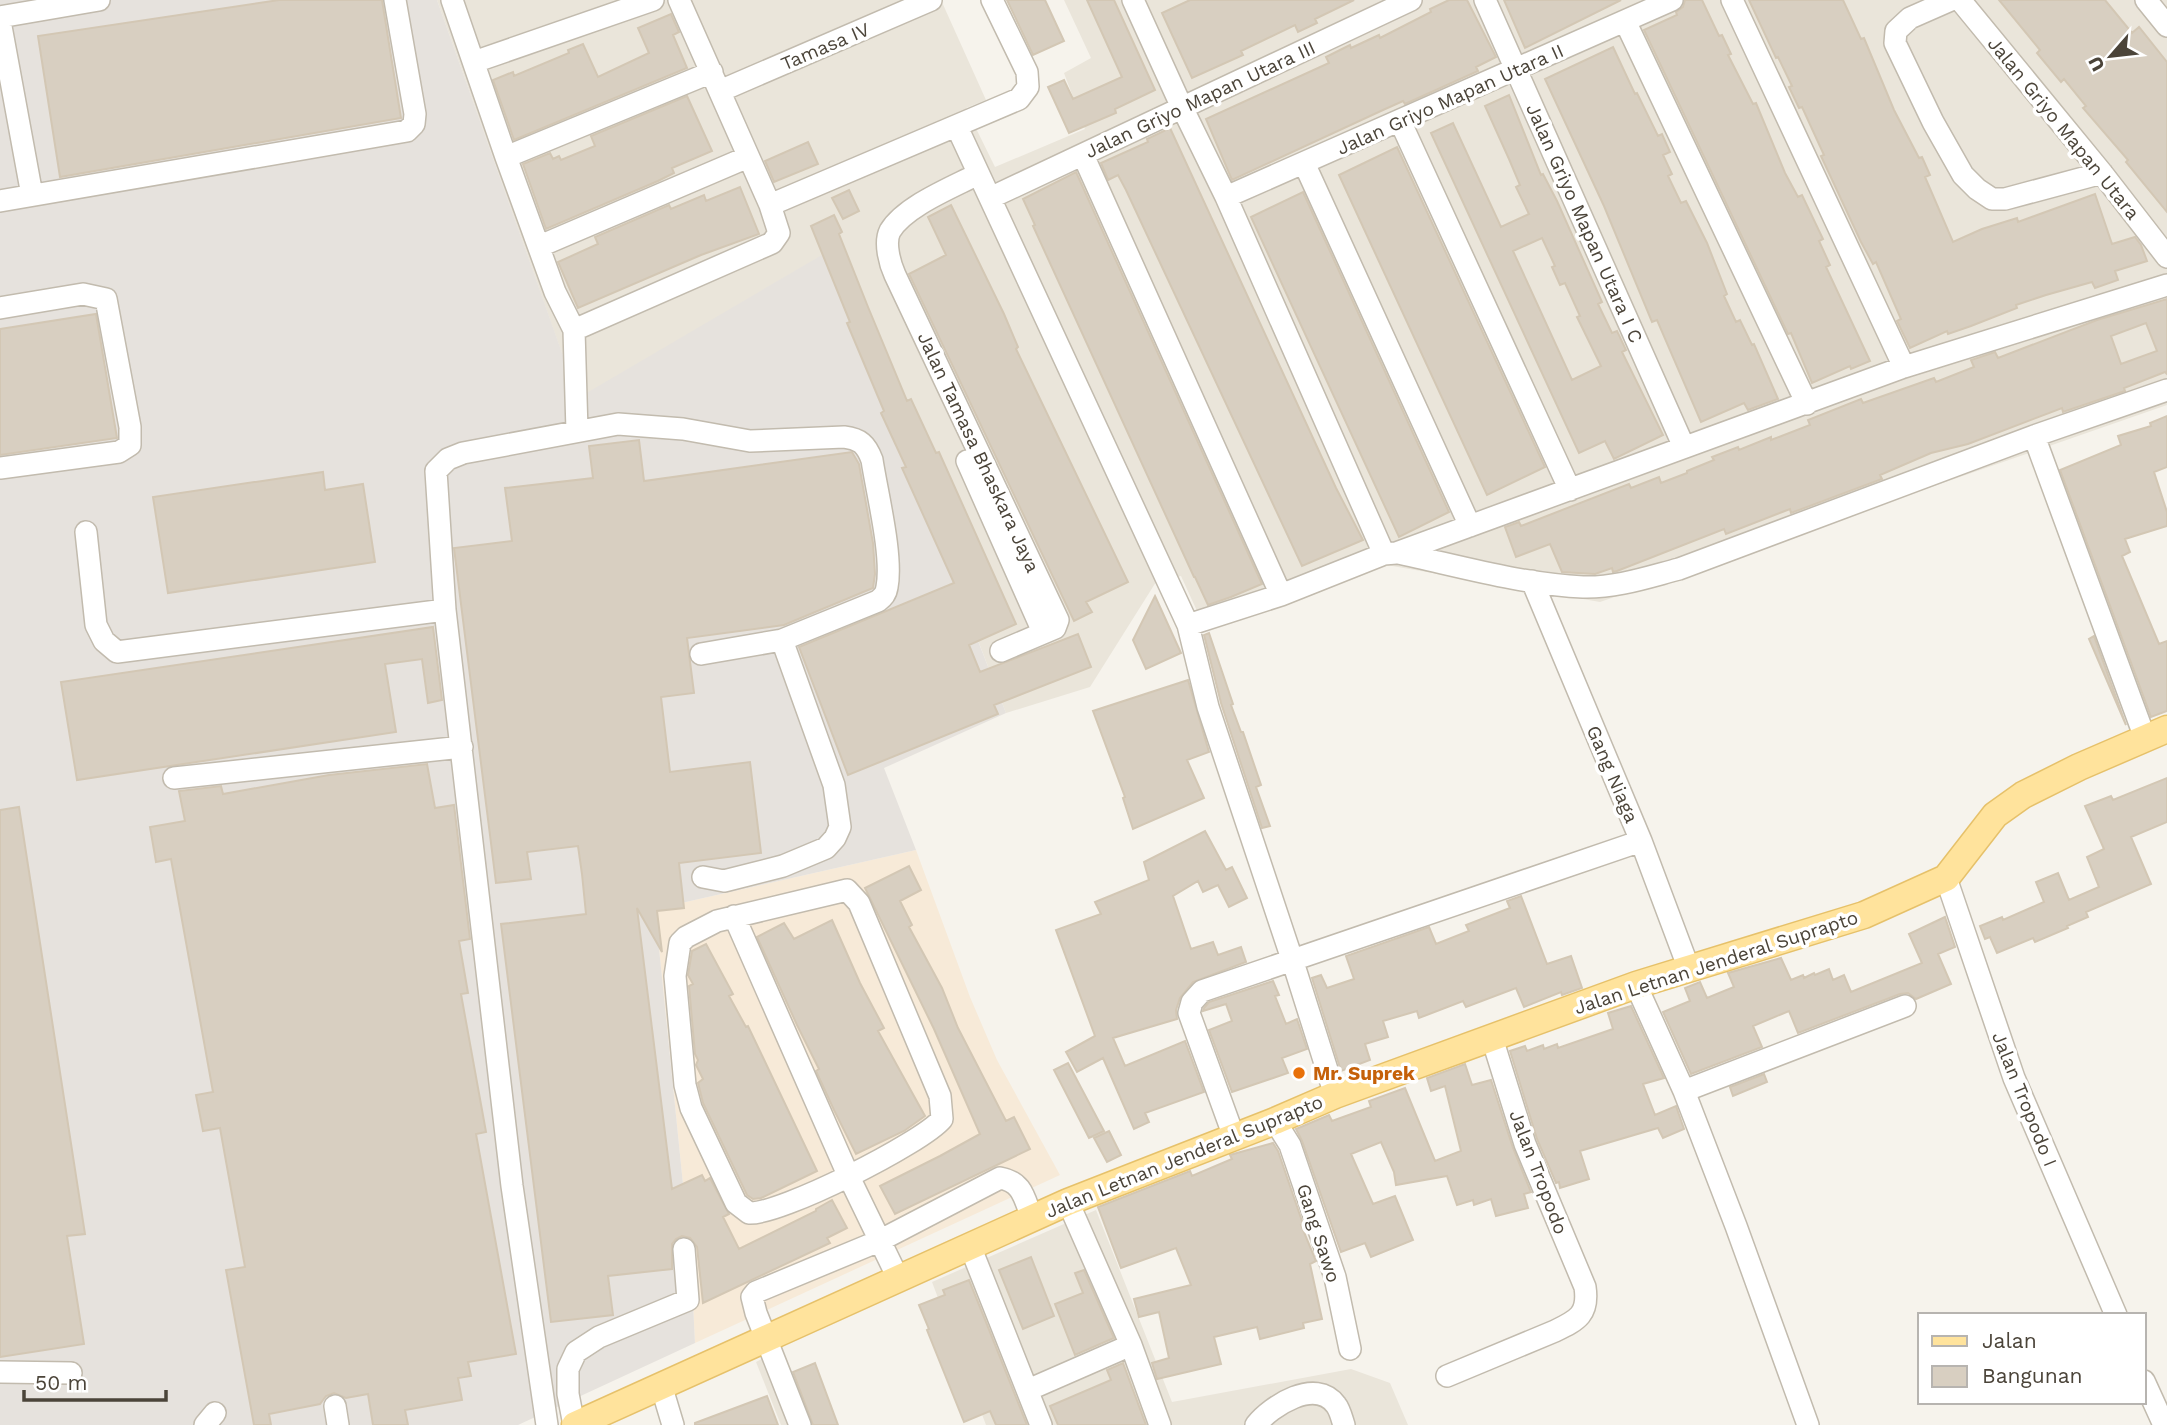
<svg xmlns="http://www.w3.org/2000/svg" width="2167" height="1425" viewBox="0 0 2167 1425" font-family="'Work Sans',sans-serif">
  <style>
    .residential { fill: #eae5da }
    .commercial { fill: #f7ead8 }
    .industrial { fill: #e6e2dd }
    .building { fill: #d8cfc1; stroke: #d3c7b4; stroke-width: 2; fill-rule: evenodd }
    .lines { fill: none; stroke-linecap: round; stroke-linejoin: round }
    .minor-casing { stroke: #c2bbae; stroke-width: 24 }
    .major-casing { stroke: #e6c16a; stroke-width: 29 }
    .minor { stroke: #fff; stroke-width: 21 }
    .major { stroke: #ffe39c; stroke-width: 26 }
    .food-dot { fill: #e8710a; stroke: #fff; stroke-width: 2.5 }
    .labels { text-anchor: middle; stroke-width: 7; stroke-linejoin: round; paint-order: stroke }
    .street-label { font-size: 19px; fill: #4b4439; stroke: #fff }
    .food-label { font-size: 19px; font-weight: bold; fill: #c56008; stroke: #fff; text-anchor: start }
  </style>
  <rect width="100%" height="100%" fill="#f6f3ec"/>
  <path class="residential" d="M437 0H941L986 100 966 108 995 167 1085 129 1064 73 1091 58 1064 0H2167V405L1600 602 1375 563 1203 624 1181 576 1156 582 1090 687 1006 713 828 252 578 399Z
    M1096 1210 1172 1402 1351 1369 1390 1383 1408 1425H986L932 1282Z
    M778 1350 807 1425H781L756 1362Z"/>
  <path class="commercial" d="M916 850 970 997 997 1060 1060 1175 695 1343 691 1263 655 909Z"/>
  <path class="industrial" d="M0 0H437L578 398 827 252 1006 713 884 768 916 850 655 909 691 1263 695 1343 518 1425H0Z"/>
  <path class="building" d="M279 0H382L401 118 60 177 38 36Z
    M1007 0H1045L1064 41 1033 55Z
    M1087 0H1114L1155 90 1115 109 1116 113 1069 133 1048 87 1064 80 1073 99 1122 77Z
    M1190 0H1354L1315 19 1317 23 1298 32 1295 25 1241 51 1243 55 1192 78 1162 13Z
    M1449 0H1467L1496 57 1476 67 1478 71 1405 104 1403 101 1383 110 1232 180 1206 119 1329 63 1326 57 1350 45 1351 48 1379 35 1380 38 1431 12 1430 9Z
    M1504 0H1621L1525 48Z
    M1685 0H1702L1719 36 1722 35 1731 54 1728 55 1753 104 1756 103 1785 173 1798 197 1802 195 1823 239 1819 241 1830 265 1826 267 1870 361 1851 369 1850 366 1812 383 1791 333 1788 334 1644 30 1677 15 1676 12 1683 7Z
    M1749 0H1843L1861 39 1864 38 1894 110 1919 158 1922 157 1930 175 1925 177 1953 242 1982 229 2017 218 2018 222 2095 194 2112 244 2135 237 2141 245 2147 261 2115 271 2118 280 2095 288 2092 282 2046 295 2016 305 2017 308 1971 326 1948 334 1947 331 1910 348 1897 321 1901 319 1876 262 1873 264 1861 242 1821 156 1824 155 1802 107 1799 108 1789 87 1792 86 1778 57 1776 58Z
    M1999 0H2105L2132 33 2139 27 2167 62V212L2126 162 2128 160 2083 108 2086 106 2064 79 2061 82 2037 53 2040 50Z
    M671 14 679 32 673 35 687 68 514 140 493 80 513 72 514 76 569 53 568 50 583 44 598 77 649 53 638 28Z
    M1613 47 1635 94 1637 93 1658 136 1662 134 1670 152 1663 155 1672 174 1668 176 1681 203 1686 201 1707 243 1727 294 1724 296 1736 322 1740 320 1752 345 1754 344 1778 399 1748 410 1744 403 1701 422 1657 320 1652 322 1604 206 1545 79Z
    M1509 95 1541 175 1543 174 1557 201 1602 302 1598 304 1612 333 1617 331 1626 350 1622 352 1663 435 1614 459 1605 441 1579 453 1431 133 1453 123 1501 227 1529 214 1516 187 1520 185 1509 159 1485 106ZM1542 238 1555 266 1552 267 1560 285 1565 283 1580 316 1577 317 1601 366 1572 380 1513 251Z
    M687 96 712 151 672 168 674 173 658 181 546 229 523 164 550 153 553 159 559 156 561 160 595 146 591 136Z
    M1170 128 1336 488 1363 540 1302 566 1126 190 1118 175 1108 180 1101 163 1148 142 1147 139Z
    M808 142 818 164 774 182 765 161Z
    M1397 147 1545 467 1487 495 1339 175Z
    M1076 172 1262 584 1231 597 1208 605 1195 577H1194L1033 226 1035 225 1023 199Z
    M740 187 759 234 701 255 578 308 558 262 598 244 595 237 669 205 671 209 704 195 706 201Z
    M849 190 859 211 843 219 832 198Z
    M1303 192 1449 512 1399 537 1251 217Z
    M951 205 1004 314 1018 347 1016 349 1128 582 1086 602 1092 612 1074 621 909 274 946 255 928 217Z
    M834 215 842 232 839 234 868 307 907 401 911 399 936 453 939 452 1016 624 969 645 980 672 1078 634 1091 667 994 705 998 714 848 775 799 647 954 583 902 468 906 467 881 413 884 411 847 323 850 322 811 226Z
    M2167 299V374L2165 372 2124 388 2125 391 2063 412 2062 408 1968 444 1931 453 1880 475 1882 479 1791 513 1790 509 1726 534 1724 529 1617 571 1613 572 1612 568 1595 574 1562 572 1550 544 1516 557 1505 527 1519 522 1521 526 1629 484 1631 488 1659 477 1661 483 1687 473V471L1714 460 1712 457 1738 447 1739 450 1771 437V440L1810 425 1808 420 1861 399 1863 403 1934 378 1936 382 1974 367 1971 360 1995 352 1998 358 2097 320ZM2146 323 2157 351 2121 364 2111 336Z
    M96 314 117 438 0 455V329Z
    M2167 416V467L2154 472 2167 512V526L2125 539 2130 552 2122 556 2159 644 2167 641V711L2151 717 2060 470 2121 445 2118 436 2151 426 2150 423Z
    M639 440 644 481 852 452 859 464 873 543 875 574 873 588 784 625 687 638 694 693 661 697 670 772 750 762 761 853 679 863 684 908 657 911 662 952 637 908 672 1189 702 1175 705 1181 710 1178 729 1214 723 1217 739 1249 816 1211V1209L832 1200 847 1228 827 1238 830 1243 703 1303 697 1247 690 1238 682 1236 676 1239 672 1244V1269L608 1276 613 1315 551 1322 501 924 586 914 582 874 578 846 527 852 531 879 496 883 454 548 512 541 505 488 593 478 589 446Z
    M323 472 325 490 363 484 375 562 168 593 153 497Z
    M1155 596 1181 653 1146 669 1133 640Z
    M433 627 442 700 428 703 422 659 385 664 396 732 77 780 61 682Z
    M1209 633 1233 704 1231 705 1241 732H1243L1261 785 1256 787 1270 826 1262 828 1221 703 1204 635Z
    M2094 636 2126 725 2089 639Z
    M1188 680 1209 752 1187 760 1204 798 1133 829 1123 798 1125 797 1093 711Z
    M427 764 435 808 454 805 470 939 459 941 468 993 461 994 486 1132 476 1134 516 1354 468 1362 471 1376 458 1378 462 1400 405 1410 408 1425H373L368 1394 346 1398 334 1393 326 1396 320 1404 269 1414 271 1425H254L226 1270 245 1267 220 1128 203 1131 196 1095 213 1092 171 859 156 862 150 827 185 821 179 791 221 786 223 794 329 775Z
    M2167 778V822L2131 837 2151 884 2086 912 2088 917 2067 926 2068 928 2035 942 2033 938 1997 953 1990 937 1985 939 1980 926 2002 917 2003 920 2044 902 2036 882 2058 873 2069 900 2099 887 2087 857 2104 849 2085 806 2111 796 2113 800Z
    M19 807 85 1234 67 1236 84 1344 0 1357V810Z
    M1205 831 1226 870 1232 867 1247 898 1229 907 1218 885 1203 892 1198 881 1173 896 1191 949 1213 942 1218 955 1241 947 1246 962 1193 982 1180 998 1176 1010 1177 1019 1113 1038 1125 1066 1185 1041 1204 1092 1145 1113 1149 1122 1134 1129 1103 1058 1077 1072 1066 1052 1095 1036 1056 930 1101 914 1095 902 1149 880 1144 862Z
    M909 866 921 890 900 901 912 925 909 927 942 988 958 1028 1006 1121 1014 1117 1030 1149 895 1214 880 1186 940 1156 980 1134 934 1029 865 888Z
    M1521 896 1547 964 1571 956 1582 988 1562 995 1561 992 1524 1007 1516 988 1466 1007 1463 1001 1419 1018 1417 1011 1383 1021 1388 1037 1365 1044 1370 1060 1341 1071 1312 978 1321 975 1327 988 1354 979 1346 956 1429 927 1436 944 1469 931 1466 925 1510 908 1507 901Z
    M1945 917 1955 947 1938 954 1951 984 1916 999 1908 993 1900 994 1798 1033 1789 1011 1753 1026 1762 1047 1691 1074 1663 1012 1690 1001 1685 988 1700 982 1707 998 1734 987 1728 973 1781 958 1791 980 1803 975 1804 978 1814 973 1815 975 1829 969 1833 980 1844 975 1851 992 1922 963 1909 934Z
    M832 920 860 983 884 1028 878 1031 925 1116 904 1131 856 1154 834 1110 816 1071 819 1069 797 1025 757 937 784 923 794 939Z
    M706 944 733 994 729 996 746 1027 748 1026 817 1171 761 1198 753 1199 747 1195 703 1103 698 1083 703 1079 696 1065 698 1060 695 1054 689 986 693 984 688 975 692 951Z
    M1273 981 1279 995 1275 996 1286 1024 1297 1019 1307 1049 1282 1058 1288 1073 1232 1092 1209 1030 1232 1021 1226 1004 1203 1011 1204 1008 1209 1002Z
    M1631 1006 1664 1078 1643 1084 1655 1115 1676 1106 1684 1129 1663 1138 1658 1128 1580 1151 1589 1179 1560 1188 1559 1182 1556 1183 1537 1139 1510 1051 1525 1046 1527 1051 1543 1045 1544 1049 1557 1044 1558 1048 1613 1029 1608 1013Z
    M1068 1063 1104 1131 1089 1138 1054 1070Z
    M1465 1064 1472 1085 1491 1080 1513 1148 1531 1192 1524 1194 1528 1208 1496 1216 1491 1199 1474 1205 1473 1200 1457 1205 1447 1176 1396 1185 1394 1172 1381 1142 1351 1154 1373 1204 1395 1196 1413 1240 1371 1257 1365 1243 1341 1252 1302 1141 1296 1129 1329 1115 1332 1121 1371 1107 1369 1101 1405 1088 1435 1161 1461 1151 1445 1086 1431 1091 1427 1078Z
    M1764 1074 1767 1082 1733 1096 1730 1087Z
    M1109 1131 1121 1155 1107 1162 1094 1138Z
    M1273 1143 1278 1151 1303 1224 1301 1225 1316 1261 1310 1264 1322 1319 1303 1323 1304 1328 1260 1339 1257 1327 1214 1337 1221 1364 1157 1379 1152 1363 1169 1358 1159 1312 1139 1317 1134 1299 1191 1285 1176 1248 1121 1268 1098 1207 1190 1171 1192 1176 1232 1159 1230 1155Z
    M1031 1257 1054 1316 1023 1329 999 1270Z
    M1084 1270 1114 1338 1075 1355 1055 1304 1083 1293 1075 1273Z
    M969 1280 986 1322 1027 1425H996L990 1411 964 1422 927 1330 929 1329 919 1305 945 1295 943 1290Z
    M815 1363 838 1425H813L793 1372Z
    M1123 1363 1146 1425H1058L1050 1406 1111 1380 1107 1370Z
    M767 1396 778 1425H695V1423Z"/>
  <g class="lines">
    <g class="minor-casing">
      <path id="minor" d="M452 0 506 157 555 292 574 330 577 431
        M1133 0 1179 101 1226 197 1384 554
        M1485 0 1684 447
        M1732 0 1904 367
        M1951 0 1910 18 1896 31 1895 43 1933 122 1963 175 1977 189 1992 199H2005L2102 173
        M1960 0 2102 173 2167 257
        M2146 0 2167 26
        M0 17 99 0
        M0 21 32 195
        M1625 21 1807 404
        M474 62 653 0
        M720 91 931 0
        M1400 121 1570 490
        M957 127 1188 625 1208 707 1293 962 1335 1095
        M1083 155 1281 595
        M506 157 712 72
        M1304 163 1470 526
        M978 174C953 187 905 206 890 231 884 243 890 264 895 275L1058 620 1055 628 1001 651
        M1226 197 1672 0
        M990 198 1411 0
        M0 201 407 131 414 124 415 114 395 0
        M770 205 1019 99 1028 87 1027 72 992 0
        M540 246 748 157
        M0 308 83 294 106 299 130 427V445L119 452 0 468
        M574 330 772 243 779 233 770 205 679 0
        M2034 436 2145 738
        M967 461 1043 632
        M86 532 96 625 104 641 117 652 445 610
        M1398 553C1459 566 1521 584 1583 587 1616 588 1648 577 1679 569L2034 436 2167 390
        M1532 581 1641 841 1689 969
        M1188 625 1281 595 1384 554 1396 553 1904 367 2167 285
        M174 778 462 747
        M703 877 724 881 783 866 826 848 835 838 840 827 834 785 782 640
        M1946 878 2014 1078 2116 1315
        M847 890 859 903 940 1096 942 1119C922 1143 780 1215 749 1213L736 1203 691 1108 685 1085 675 976 680 943 686 937 717 921Z
        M734 916 849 1177 898 1278
        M1636 985 1684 1091 1736 1226 1808 1425
        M1684 1091 1905 1006
        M1275 1121 1290 1145 1335 1277 1350 1349
        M1234 1137 1189 1013 1192 1002 1202 991 1641 841
        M1068 1202 1131 1345 1160 1425
        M970 1246 1041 1425
        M0 1372 71 1373
        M1447 1376 1555 1331C1578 1320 1589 1314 1585 1287L1525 1144 1492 1038
        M2144 1381 2164 1425
        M661 1385 673 1425
        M1028 1390 1131 1345
        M335 1406 338 1425
        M205 1425 215 1413
        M547 1425 512 1186 445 610 436 471 448 459 463 453 618 424 683 429 750 441 844 437C860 439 866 444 872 460 877 493 893 556 887 587 886 594 883 597 878 601L782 640 701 654
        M574 1425 568 1394V1369L576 1352 599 1337 688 1300 684 1249
        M800 1425 756 1313 752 1297 756 1292 879 1241 1000 1178C1023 1182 1024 1198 1032 1218
        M1256 1425C1271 1406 1316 1377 1336 1405 1340 1410 1342 1419 1344 1425"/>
    </g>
    <g class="major-casing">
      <path id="major" d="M575 1425 1068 1202 1275 1121 1335 1095 1636 985 1864 915 1946 878 1995 815 2023 795 2079 767 2167 729"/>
    </g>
    <use href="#minor" class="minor"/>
    <use href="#major" class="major"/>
  </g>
  <circle class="food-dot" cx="1299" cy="1073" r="7"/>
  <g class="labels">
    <g class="street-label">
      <text transform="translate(825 46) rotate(-23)" y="7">Tamasa IV</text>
      <text transform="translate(1200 99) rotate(-25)" y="7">Jalan Griyo Mapan Utara III</text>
      <text transform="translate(1450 99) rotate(-24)" y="7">Jalan Griyo Mapan Utara II</text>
      <text transform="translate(2064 128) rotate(51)" y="7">Jalan Griyo Mapan Utara</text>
      <text transform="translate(1585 223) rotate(66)" y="7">Jalan Griyo Mapan Utara I C</text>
      <text transform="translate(979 452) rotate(65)" y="7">Jalan Tamasa Bhaskara Jaya</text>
      <text transform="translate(1613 774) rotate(67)" y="7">Gang Niaga</text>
      <text transform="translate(1716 962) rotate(-18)" y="7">Jalan Letnan Jenderal Suprapto</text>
      <text transform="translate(2025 1099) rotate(68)" y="7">Jalan Tropodo I</text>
      <text transform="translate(1184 1156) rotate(-22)" y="7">Jalan Letnan Jenderal Suprapto</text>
      <text transform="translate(1539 1172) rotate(69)" y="7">Jalan Tropodo</text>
      <text transform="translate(1319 1233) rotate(72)" y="7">Gang Sawo</text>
    </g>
    <g class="food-label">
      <text x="1313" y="1080">Mr. Suprek</text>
    </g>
  </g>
  <rect x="1918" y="1313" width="228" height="91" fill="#ffffff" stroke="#b7b4b0" stroke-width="2"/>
  <rect x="1932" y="1336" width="35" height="10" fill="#ffe39c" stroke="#b7b4b0" stroke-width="2"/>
  <text x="1982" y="1348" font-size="21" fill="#4b4439">Jalan</text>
  <rect x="1932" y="1366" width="35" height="21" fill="#d8cfc1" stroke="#b7b4b0" stroke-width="2"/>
  <text x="1982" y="1383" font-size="21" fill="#4b4439">Bangunan</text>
  <g transform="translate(2111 56) rotate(242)" stroke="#ffffff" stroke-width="5" paint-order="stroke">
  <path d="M0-5L12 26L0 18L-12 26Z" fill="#4b4439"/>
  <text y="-10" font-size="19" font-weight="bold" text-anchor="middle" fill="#4b4439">U</text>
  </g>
  <path d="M24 1390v10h142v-10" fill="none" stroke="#4b4439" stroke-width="3.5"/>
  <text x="35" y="1390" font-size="21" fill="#4b4439" stroke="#ffffff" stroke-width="5" paint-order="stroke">50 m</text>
</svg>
